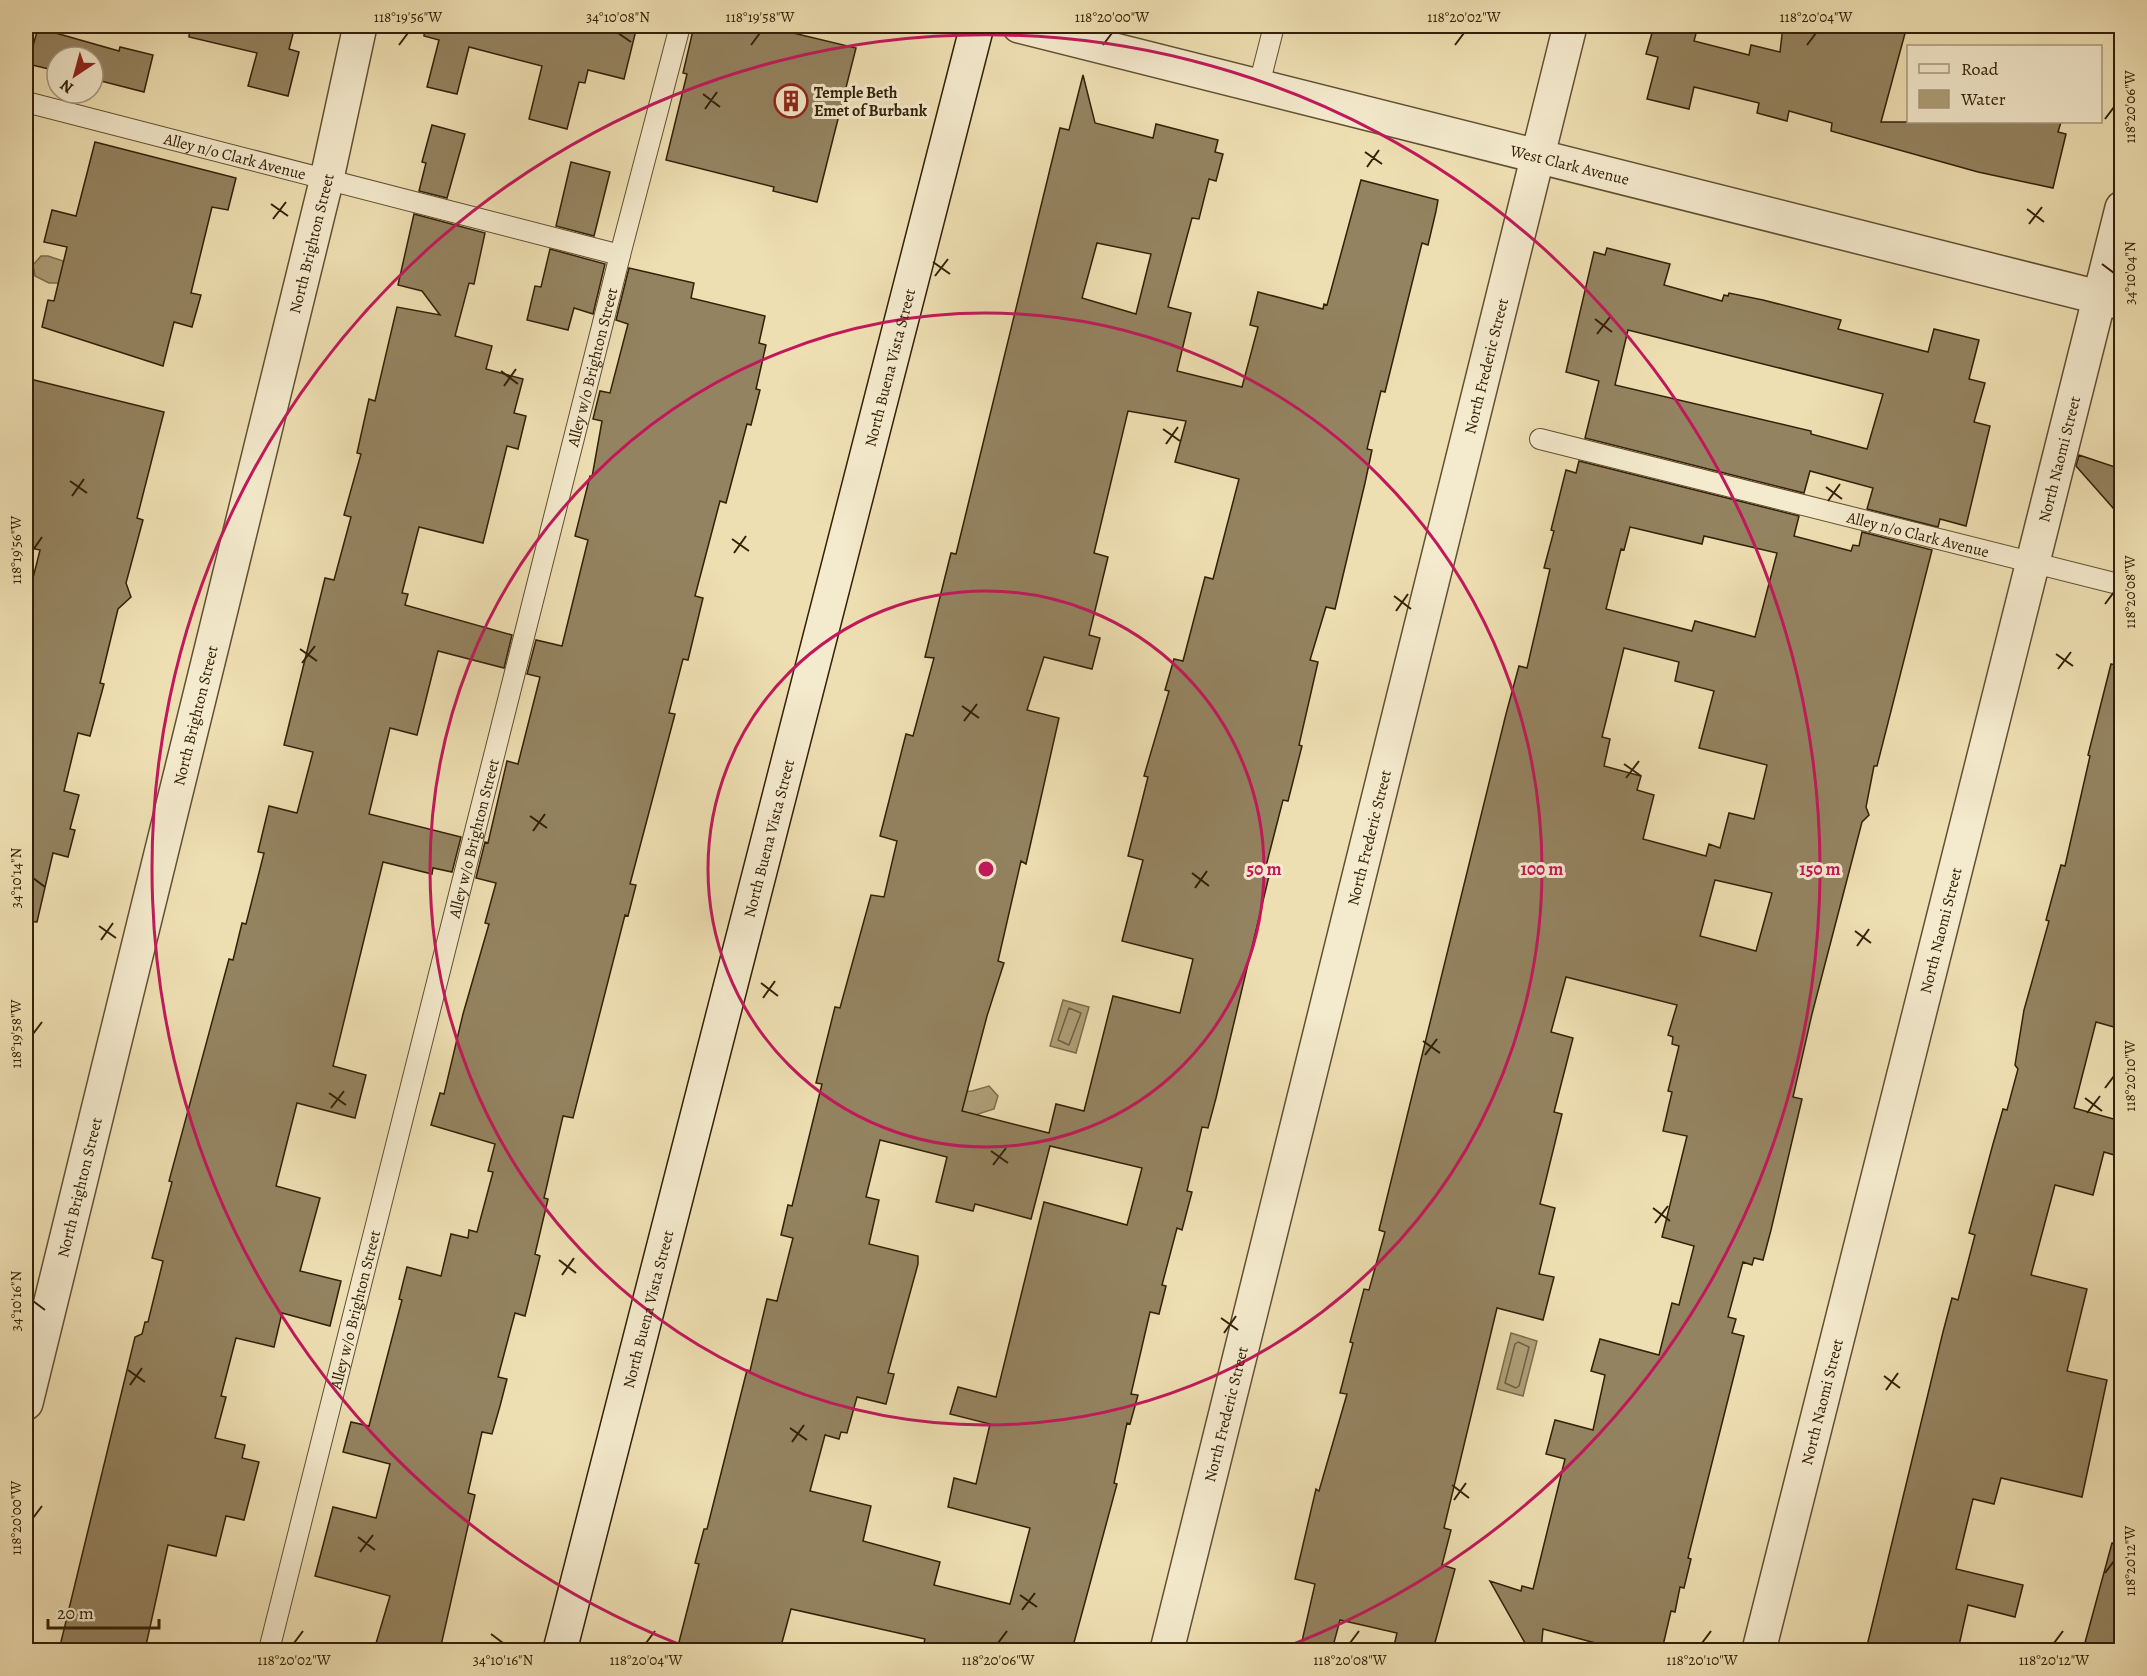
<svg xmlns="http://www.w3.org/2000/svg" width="2147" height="1676" viewBox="0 0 2147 1676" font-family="Alegreya,serif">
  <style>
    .water { fill: #ae9e78; stroke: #7d6c4b; stroke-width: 1.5 }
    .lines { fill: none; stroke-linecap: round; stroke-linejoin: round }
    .shore { stroke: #705f40; stroke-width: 1.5 }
    .building { fill: #948360; stroke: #332007; stroke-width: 1.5; fill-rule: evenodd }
    .lane-casing { stroke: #625032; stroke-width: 22 }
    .street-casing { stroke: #625032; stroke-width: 36 }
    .secondary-casing { stroke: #332007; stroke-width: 36 }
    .lane { stroke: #f4eacd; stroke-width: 20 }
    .street { stroke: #f4eacd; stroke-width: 33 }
    .secondary { stroke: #f4eacd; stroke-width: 33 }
    .ticks { fill: none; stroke: #332007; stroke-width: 2 }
    .ring { fill: none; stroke: #c2185b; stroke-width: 3 }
    .labels { text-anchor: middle; stroke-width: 6; stroke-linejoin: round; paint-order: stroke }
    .poi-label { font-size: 16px; font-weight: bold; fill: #332007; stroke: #f4eacd; text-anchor: start }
    .street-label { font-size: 16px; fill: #332007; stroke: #f4eacd }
    .centre { fill: #c2185b; stroke: #f4eacd; stroke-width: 3 }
    .ring-label { font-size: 18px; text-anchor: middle; font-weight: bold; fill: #c2185b; stroke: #f4eacd; stroke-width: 6; stroke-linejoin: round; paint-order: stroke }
    .neatline { fill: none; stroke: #332007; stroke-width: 2 }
    .ticks-label { font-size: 15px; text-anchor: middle; fill: #332007 }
  </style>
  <rect width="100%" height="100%" fill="#eedfb2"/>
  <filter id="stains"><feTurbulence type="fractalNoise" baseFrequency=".00333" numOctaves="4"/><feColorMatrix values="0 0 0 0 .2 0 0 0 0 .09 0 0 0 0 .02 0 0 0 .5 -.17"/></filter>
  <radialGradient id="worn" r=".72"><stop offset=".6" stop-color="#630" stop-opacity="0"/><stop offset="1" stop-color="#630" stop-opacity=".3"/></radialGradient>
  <path class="water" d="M41 256H48L69 263 62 283H49L35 276 33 265Z
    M1063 1000 1089 1007 1076 1053 1050 1046Z
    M989 1086 998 1096 994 1109 969 1117 938 1093 972 1091Z
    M1511 1333 1537 1341 1523 1396 1497 1389Z"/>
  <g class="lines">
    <path class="shore" d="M1069 1008 1081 1013 1069 1045 1058 1040Z
      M1518 1342 1529 1347 1519 1386 1516 1388 1505 1383 1515 1344Z"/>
  </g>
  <path class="building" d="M190 26H295L289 49 299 52 288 96 248 86 257 53 189 37Z
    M425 26H637L624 79 588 70 585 83 579 82 567 129 529 119 542 66 469 47 457 94 427 87 439 40 424 36Z
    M694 26H764L856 48 817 202 773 191 774 187 666 160 687 74 683 73Z
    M1654 26H1698L1694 41 1749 55 1751 45 1780 52 1783 26H1907L1881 122H2061L2058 132 2066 134 2053 188 1978 172 1831 131 1832 123 1789 111 1787 121 1757 113 1759 103 1694 87 1689 109 1647 99 1658 57 1646 54Z
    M38 28 119 51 120 47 153 55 144 92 93 79V57H57V71L28 64Z
    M1083 75 1095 123 1153 138 1156 124 1218 140 1215 152 1223 154 1216 181 1209 179 1199 219 1192 218 1168 307 1191 313 1177 371 1242 387 1258 327 1250 325 1258 292 1323 309 1324 304 1327 305 1361 180 1438 200 1436 211 1428 245 1422 243 1385 392 1381 391 1367 449 1372 450 1365 483 1335 609 1326 607 1310 660 1318 662 1299 745 1302 746 1288 801 1283 800 1264 874 1269 876 1216 1098 1208 1128 1202 1127 1187 1191 1192 1192 1182 1230 1177 1228 1162 1285 1166 1286 1159 1314 1150 1312 1131 1394 1138 1395 1130 1424 1127 1423 1114 1483 1117 1484 1072 1650H922L925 1639 791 1609 780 1650H694L678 1646 699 1564 695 1563 704 1529H707L747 1370 750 1371 767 1299 777 1301 793 1238 781 1235 788 1205 792 1206 822 1084 816 1083 835 1007 840 1008 871 895 884 897 897 841 880 836 906 734 913 736 934 658 925 657 951 553 956 554 1060 128 1069 130ZM1097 243 1151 254 1136 314 1082 298ZM1128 411 1186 421 1175 462 1239 479 1213 579 1205 577 1183 661 1174 659 1165 690 1169 691 1144 776 1148 777 1128 856 1143 860 1122 941 1193 959 1180 1013 1113 996 1084 1111 1056 1104 1049 1133 962 1111 987 1016 1004 963 998 961 1021 861 1026 864 1059 718 1027 710 1044 657 1092 669 1100 638 1089 635 1108 557 1094 553ZM880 1140 947 1157 936 1202 973 1211 975 1204 1031 1219 1050 1146 1142 1168 1127 1225 1044 1202 996 1397 958 1387 950 1414 990 1424 976 1484 954 1478 948 1507 1030 1528 1010 1604 934 1585 940 1562 863 1541 871 1506 810 1491 825 1435 839 1439 841 1432 847 1433 857 1397 886 1404 894 1374 888 1373 918 1264V1256L869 1244 879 1200 866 1197Z
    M432 125 465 134 447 198 419 191 426 163 422 162Z
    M95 142 236 178 228 210 212 207 191 293 201 295 192 327 174 322 163 366 42 327 48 300 54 301 67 247 44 242 52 210 76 216Z
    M571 162 610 172 594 236 556 226Z
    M414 214 485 233 474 284 469 283 455 336 492 346 486 369 523 379 514 413 526 416 518 449 507 446 483 543 419 527 402 593 408 594 405 605 512 635 504 668 438 651 417 735 390 728 369 814 461 837 452 872 433 868 432 874 383 862 333 1066 366 1075 355 1118 297 1103 276 1186 320 1198 300 1271 341 1281 330 1326 282 1313 274 1347 236 1338 221 1396 226 1397 215 1438 245 1445 242 1458 259 1462 244 1520 226 1516 216 1556 168 1545 145 1650H59L135 1337 142 1334 145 1322H148L163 1261 152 1258 172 1182 169 1181 229 959 233 960 242 923 246 924 264 853 258 852 269 806 297 813 313 752 284 745 325 578 334 580 351 517 344 515 361 454 357 453 369 399 375 401 397 307 440 315 422 291 398 285Z
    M1607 248 1670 264 1664 285 1722 301 1724 295 1728 296 1729 293 1763 300 1841 320 1838 329 1928 352 1934 329 1979 340 1969 379 1985 383 1974 422 1990 426 1966 526 1940 519 1938 527 1867 509 1873 488 1810 471 1804 493 1585 438 1599 381 1566 372 1594 252 1605 255ZM1628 330 1883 394 1867 449 1811 434V431L1615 385Z
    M550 249 605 264 593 314 574 308 568 330 527 320 535 286 541 287Z
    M629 268 694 283 691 298 765 316 759 343 766 345 756 389 760 390 751 425 747 424 726 503 720 501 695 596 703 598 688 660 683 659 669 713 675 714 630 884 636 885 628 916 625 915 573 1118 563 1116 544 1198 548 1199 535 1254 540 1256 525 1316 515 1313 498 1377 507 1379 500 1406 492 1434 482 1432 468 1493 475 1495 440 1650H374L390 1596 315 1576 333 1507 376 1518 390 1464 343 1452 351 1422 369 1426 402 1300 399 1299 407 1267 441 1276 451 1234 468 1238 469 1230 477 1232 493 1172 488 1171 495 1144 431 1125 440 1093 444 1094 463 1014 489 924 485 923 496 883 476 878 485 842 488 843 507 761 518 764 540 677 527 674 536 640 562 646 588 540 575 536 590 476 592 477 602 421 593 419 600 391 610 393 628 324 616 320Z
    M26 378 164 412 137 518 143 520 126 583 131 597 118 609 100 683 104 684 90 736 78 733 64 791 79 795 70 829 75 830 68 857 53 853 37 922 26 921V606L40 550 26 547Z
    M2079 455 2121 469V517L2076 466Z
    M1579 461 1799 516 1794 536 1851 551 1853 545 1859 546 1862 532 1932 550 1877 766H1874L1866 807 1869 815 1862 822 1812 1014 1793 1097 1802 1099 1771 1230 1763 1260 1754 1258 1752 1265 1743 1262 1728 1317 1736 1319 1732 1333 1744 1336 1688 1558 1691 1559 1684 1588 1680 1587 1675 1612 1671 1611 1662 1650H1602L1603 1645 1543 1629 1541 1650H1529L1490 1581 1521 1591 1522 1586 1533 1589 1565 1459 1546 1454 1555 1420 1593 1430 1605 1375 1591 1371 1600 1339 1659 1355 1672 1303 1679 1305 1694 1246 1662 1237 1687 1136 1663 1131 1672 1092 1668 1091 1679 1046 1672 1044 1673 1037 1668 1035 1677 1005 1566 977 1551 1032 1573 1038 1554 1112 1562 1114 1540 1204 1555 1208 1539 1274 1554 1277 1543 1320 1497 1308 1444 1528 1451 1530 1442 1565 1455 1569 1433 1650H1393L1397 1633 1340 1620 1332 1650H1300L1315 1584 1295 1579 1316 1489 1319 1491 1347 1394 1340 1393 1353 1343 1350 1342 1364 1289 1369 1290 1385 1232 1379 1230 1506 714 1519 666 1527 668 1550 569 1544 568 1554 531 1551 530 1566 470 1576 473ZM1630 527 1702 544 1704 536 1777 553 1755 637 1695 621 1692 631 1606 609 1621 549 1624 550ZM1624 648 1679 662 1675 681 1714 691 1699 748 1767 765 1754 819 1729 813 1720 848 1709 844 1706 856 1643 839 1654 795 1637 790 1641 776 1604 766 1610 739 1602 737ZM1715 880 1772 893 1756 951 1700 936Z
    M2111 664 2121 666V1029L2096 1022 2074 1108 2121 1121V1157L2104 1152 2093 1195 2055 1185 2031 1275 2087 1289 2067 1371 2107 1380 2082 1497 2001 1478 1994 1504 1973 1499 1956 1569 2023 1585 2015 1617 1968 1605 1958 1650H1866L1943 1332 1952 1298 1958 1300 1975 1235 1969 1233 1993 1144 2003 1109 2007 1110 2018 1069 2015 1065 2024 1010 2049 921 2046 920 2061 865 2065 866 2090 756 2088 755Z
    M2112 1543 2121 1544V1650H2083Z"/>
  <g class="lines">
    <g class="lane-casing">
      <g id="lane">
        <path d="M1259 85 1274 26"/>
        <path id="s1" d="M26 102 620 255"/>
        <path id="s2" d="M1540 439 2122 585"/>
        <path id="s3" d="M269 1650 620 255 680 26"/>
      </g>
    </g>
    <g class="street-casing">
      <g id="street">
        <path id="s4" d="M1019 26 2122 303"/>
        <path id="s5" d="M26 1403 327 178 360 26"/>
        <path id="s6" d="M1167 1650 1570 26"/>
        <path id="s7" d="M1759 1650 2122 208"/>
      </g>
    </g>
    <g class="secondary-casing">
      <g id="secondary">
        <path id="s8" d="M560 1650 977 26"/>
      </g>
    </g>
    <use href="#lane" class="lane"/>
    <use href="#street" class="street"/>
    <use href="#secondary" class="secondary"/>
  </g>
  <path class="ticks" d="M618 33 631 42M399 45 408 33M751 45 760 33M1103 45 1112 33M1455 45 1464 33M1807 45 1816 33M703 94 720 107M705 109 717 92M2105 119 2114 107M1365 152 1382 164M1367 167 1379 150M271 204 288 216M2027 209 2044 222M273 219 286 202M2029 224 2042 207M933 262 950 274M2102 264 2114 273M935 276 948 259M1595 319 1612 332M1597 334 1610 317M501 371 518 384M504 386 516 369M1163 429 1180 441M1166 444 1178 427M70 481 87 493M1826 487 1842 499M72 496 84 479M1828 501 1840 484M732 539 749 551M33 550 42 537M734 553 746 536M1394 596 1411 609M2105 604 2114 592M1396 611 1408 594M300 649 317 661M2056 654 2073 666M302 663 315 646M2058 669 2071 652M962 706 979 718M964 721 977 704M1624 764 1641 776M1626 778 1639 761M530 816 547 828M533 831 545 814M1192 873 1209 886M33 878 45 887M1195 888 1207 871M99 926 116 938M1855 931 1871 943M101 940 113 923M1857 946 1869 929M761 983 778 996M763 998 775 981M33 1034 42 1022M1423 1041 1440 1053M1425 1055 1437 1039M2105 1088 2114 1076M329 1093 346 1105M2085 1098 2102 1111M331 1108 344 1091M2087 1113 2100 1096M991 1151 1008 1163M993 1165 1006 1148M1653 1208 1670 1221M1655 1223 1668 1206M559 1260 576 1273M562 1275 574 1258M33 1301 45 1310M1221 1318 1238 1330M1224 1333 1236 1316M128 1370 145 1382M1884 1376 1900 1388M130 1385 142 1368M1886 1390 1898 1373M790 1428 807 1440M792 1442 804 1425M1452 1485 1469 1498M1454 1500 1466 1483M33 1518 42 1506M358 1537 375 1550M360 1552 373 1535M2105 1573 2114 1561M1020 1595 1037 1607M1022 1610 1035 1593M491 1634 503 1643M294 1643 303 1631M646 1643 655 1631M998 1643 1007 1631M1350 1643 1359 1631M1702 1643 1711 1631M2054 1643 2063 1631"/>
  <g class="ring">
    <circle cx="986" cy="869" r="278"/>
    <circle cx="986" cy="869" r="556"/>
    <path d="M694 1650A834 834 0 1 1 1278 1650"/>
  </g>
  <defs>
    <g id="building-ring" transform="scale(1.725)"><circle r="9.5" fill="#f4eacd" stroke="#8f2418" stroke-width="1.5"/><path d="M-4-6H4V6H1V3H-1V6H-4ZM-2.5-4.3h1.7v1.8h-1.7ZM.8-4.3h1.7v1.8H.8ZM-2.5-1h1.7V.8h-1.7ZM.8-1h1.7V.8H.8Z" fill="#8f2418"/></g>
  </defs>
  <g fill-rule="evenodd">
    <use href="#building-ring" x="791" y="101"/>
  </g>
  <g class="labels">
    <g class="poi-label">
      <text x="814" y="98">Temple Beth<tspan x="814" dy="18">Emet of Burbank</tspan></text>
    </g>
    <g class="street-label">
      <text dy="6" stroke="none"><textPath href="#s1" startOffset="216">Alley n/o Clark Avenue</textPath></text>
      <text dy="6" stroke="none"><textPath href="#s4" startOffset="568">West Clark Avenue</textPath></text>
      <text dy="6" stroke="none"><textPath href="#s5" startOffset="1194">North Brighton Street</textPath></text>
      <text dy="6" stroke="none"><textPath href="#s3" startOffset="1323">Alley w/o Brighton Street</textPath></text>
      <text dy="6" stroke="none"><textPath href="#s6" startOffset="1323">North Frederic Street</textPath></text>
      <text dy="6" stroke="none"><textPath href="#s8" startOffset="1324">North Buena Vista Street</textPath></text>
      <text dy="6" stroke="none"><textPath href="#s7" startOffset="1228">North Naomi Street</textPath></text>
      <text dy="6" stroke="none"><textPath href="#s2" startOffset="390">Alley n/o Clark Avenue</textPath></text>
      <text dy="6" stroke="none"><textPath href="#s5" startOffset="708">North Brighton Street</textPath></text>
      <text dy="6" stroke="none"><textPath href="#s3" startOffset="837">Alley w/o Brighton Street</textPath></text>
      <text dy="6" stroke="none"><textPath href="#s8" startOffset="838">North Buena Vista Street</textPath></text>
      <text dy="6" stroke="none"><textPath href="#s6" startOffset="837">North Frederic Street</textPath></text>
      <text dy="6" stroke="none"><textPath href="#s7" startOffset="742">North Naomi Street</textPath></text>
      <text dy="6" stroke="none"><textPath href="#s5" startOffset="222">North Brighton Street</textPath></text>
      <text dy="6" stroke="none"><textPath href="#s3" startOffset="351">Alley w/o Brighton Street</textPath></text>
      <text dy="6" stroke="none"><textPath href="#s8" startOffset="352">North Buena Vista Street</textPath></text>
      <text dy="6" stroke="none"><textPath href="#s7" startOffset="256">North Naomi Street</textPath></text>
      <text dy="6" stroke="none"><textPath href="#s6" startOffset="243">North Frederic Street</textPath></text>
    </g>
  </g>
  <circle cx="986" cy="869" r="9" class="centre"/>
  <g class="ring-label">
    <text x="1264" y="875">50 m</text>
    <text x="1542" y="875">100 m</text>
    <text x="1820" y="875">150 m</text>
  </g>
  <rect width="2147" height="1676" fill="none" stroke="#eedfb2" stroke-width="66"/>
  <rect x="1907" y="45" width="195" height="78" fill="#f4eacd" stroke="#a7997e" stroke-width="1.5"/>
  <rect x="1919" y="64" width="30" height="9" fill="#f4eacd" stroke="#a7997e" stroke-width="1.5"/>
  <text x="1961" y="75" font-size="18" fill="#332007">Road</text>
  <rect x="1919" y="90" width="30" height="18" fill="#ae9e78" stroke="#a7997e" stroke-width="1.5"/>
  <text x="1961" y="105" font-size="18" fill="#332007">Water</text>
  <g transform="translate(75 75) rotate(216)"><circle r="28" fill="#f4eacd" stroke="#a7997e" stroke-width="1.5"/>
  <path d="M0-4.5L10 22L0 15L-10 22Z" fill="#8f2418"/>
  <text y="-9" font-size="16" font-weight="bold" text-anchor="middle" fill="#332007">N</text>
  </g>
  <path d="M48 1619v9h111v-9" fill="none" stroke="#332007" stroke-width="3"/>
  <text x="57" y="1619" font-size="18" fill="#332007" stroke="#f4eacd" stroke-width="4.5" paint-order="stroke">20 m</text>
  <rect x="33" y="33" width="2081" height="1610" class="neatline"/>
  <g class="ticks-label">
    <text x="408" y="22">118°19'56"W</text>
    <text x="618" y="22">34°10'08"N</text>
    <text x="760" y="22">118°19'58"W</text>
    <text x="1112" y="22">118°20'00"W</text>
    <text x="1464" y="22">118°20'02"W</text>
    <text x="1816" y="22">118°20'04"W</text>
    <text transform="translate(2130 107) rotate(-90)" y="5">118°20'06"W</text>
    <text transform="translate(2130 273) rotate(-90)" y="5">34°10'04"N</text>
    <text transform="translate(16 550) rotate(-90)" y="5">118°19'56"W</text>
    <text transform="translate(2130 592) rotate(-90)" y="5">118°20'08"W</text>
    <text transform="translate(16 878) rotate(-90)" y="5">34°10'14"N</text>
    <text transform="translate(16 1034) rotate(-90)" y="5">118°19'58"W</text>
    <text transform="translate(2130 1076) rotate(-90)" y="5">118°20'10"W</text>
    <text transform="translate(16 1301) rotate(-90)" y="5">34°10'16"N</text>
    <text transform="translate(16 1518) rotate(-90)" y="5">118°20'00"W</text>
    <text transform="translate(2130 1561) rotate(-90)" y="5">118°20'12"W</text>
    <text x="294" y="1665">118°20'02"W</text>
    <text x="503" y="1665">34°10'16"N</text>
    <text x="646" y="1665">118°20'04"W</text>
    <text x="998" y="1665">118°20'06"W</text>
    <text x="1350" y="1665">118°20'08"W</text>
    <text x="1702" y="1665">118°20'10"W</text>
    <text x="2054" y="1665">118°20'12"W</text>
  </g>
  <rect width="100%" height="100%" filter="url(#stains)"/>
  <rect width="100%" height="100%" fill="url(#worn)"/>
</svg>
